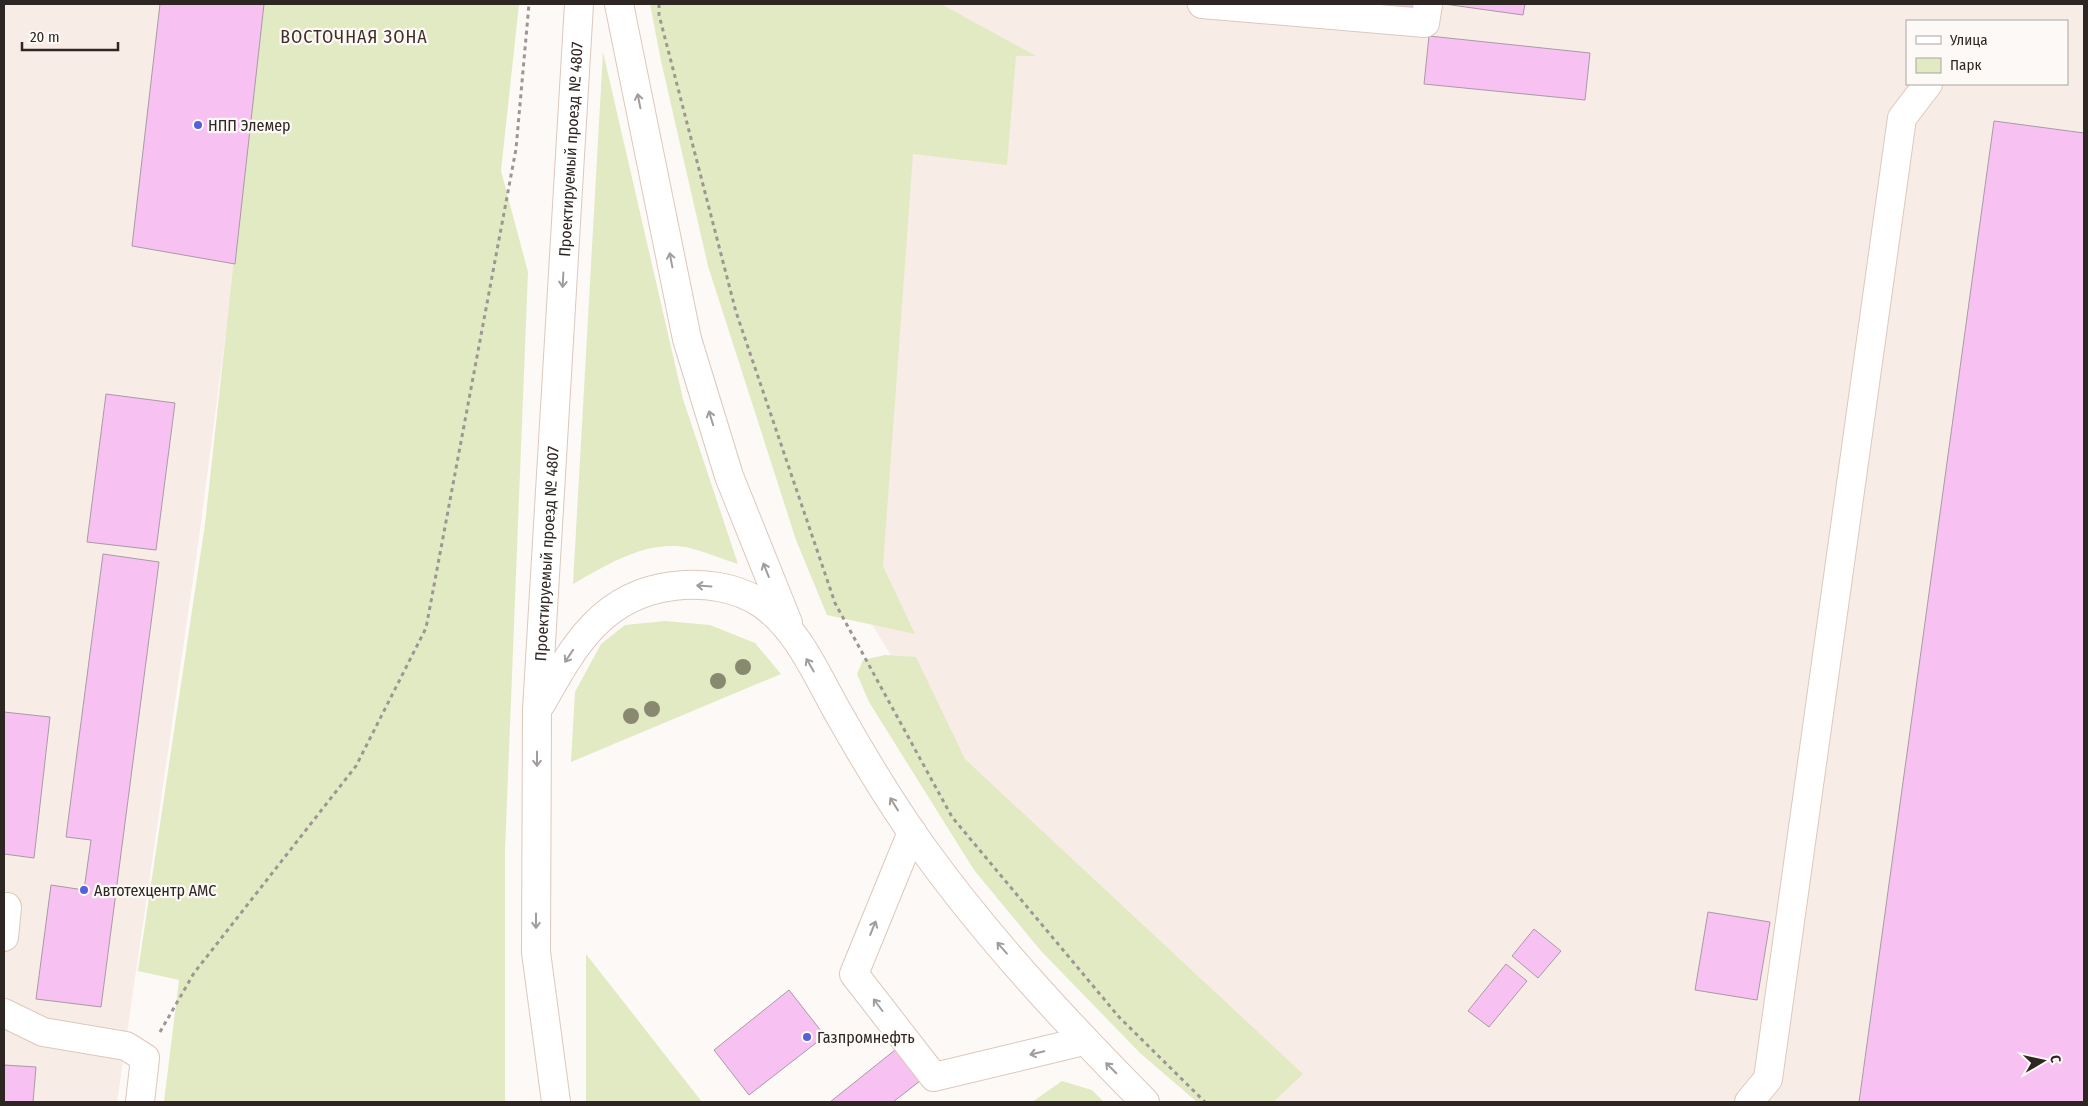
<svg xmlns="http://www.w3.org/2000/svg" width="2088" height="1106" viewBox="0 0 2088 1106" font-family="'Fira Sans Condensed',sans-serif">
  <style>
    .built { fill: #f8ece6; fill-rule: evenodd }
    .green { fill: #e2eac3 }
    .building { fill: #f7c2f1; stroke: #a999a7 }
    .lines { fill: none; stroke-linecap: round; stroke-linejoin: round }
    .minor-casing { stroke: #dcc8bd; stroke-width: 30 }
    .major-casing { stroke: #dcc8bd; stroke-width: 30 }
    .path { stroke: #9d9794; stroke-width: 3; stroke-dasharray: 4 4; stroke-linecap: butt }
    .minor { stroke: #fff; stroke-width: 28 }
    .major { stroke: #fff; stroke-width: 28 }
    .tree { fill: #88896f }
    .oneway { stroke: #a19d9c }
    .poi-dot { fill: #5561d7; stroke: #fdf9f6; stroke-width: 2 }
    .labels { text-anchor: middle; stroke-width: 4.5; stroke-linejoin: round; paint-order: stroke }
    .poi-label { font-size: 16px; fill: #2e2622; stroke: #fdf9f6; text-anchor: start }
    .street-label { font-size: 16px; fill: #2e2622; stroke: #fdf9f6 }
    .neighbourhood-label { font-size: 18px; letter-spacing: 1px; fill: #3e2e26; stroke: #fdf9f6 }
  </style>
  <rect width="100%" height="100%" fill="#fdf9f6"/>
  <path class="built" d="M4 4H264L235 264 197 552 117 1102H4Z
    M722 4H2084V1102H1233L1076 961 836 565ZM1907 21H2067V84H1907Z"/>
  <path class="green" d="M262 4H519L501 171 528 272 505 851V1102H164L179 980 138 971 205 524Z
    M650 4H941L1036 56H1016L1007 165 913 154 883 566 915 634 827 615 796 540 708 266 661 61Z
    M603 52 683 399 738 564C722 559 706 552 690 548 647 539 609 564 573 584Z
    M665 621 710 625 755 643 781 674 571 762 575 692 601 644 625 625Z
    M885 655 916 657 965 759 1303 1074 1273 1102H1197L1140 1053 1041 951 974 870 869 702 857 674 863 660Z
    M586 954 702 1102H586Z
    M1062 1081 1092 1090 1104 1102H1032Z"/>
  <path class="building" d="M160 4H264L235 264 132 246Z
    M1358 4H1421L1420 12Z
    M1444 4H1525L1523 15Z
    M1429 36 1590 53 1585 100 1424 84Z
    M1994 121 2084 133V1102H1859Z
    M106 394 175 403 156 550 87 542Z
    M103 554 159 562 101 1007 36 999 51 885 84 890 91 840 66 837Z
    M4 712 50 717 34 858 4 854Z
    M1708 912 1770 922 1757 1000 1695 990Z
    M1534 929 1561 951 1538 978 1512 956Z
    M1506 964 1527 981 1489 1027 1468 1011Z
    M789 990 825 1036 749 1095 714 1050Z
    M895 1050 920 1081 893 1102H830Z
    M4 1065 36 1067 33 1102H4Z"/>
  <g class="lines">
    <g class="minor-casing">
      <path id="minor" d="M1202 4 1425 23 1428 4
        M912 832 854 974 934 1077 1084 1041
        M4 937 7 907
        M4 1013 43 1032 126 1046 145 1058 140 1102
        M1749 1102 1768 1079 1902 118 1928 84"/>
    </g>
    <g class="major-casing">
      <g id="major">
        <path d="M619 4 687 339 729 476 788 623"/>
        <path d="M541 704C573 647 602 594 674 586 703 582 737 587 762 604 799 630 818 678 840 716 866 762 894 808 925 851 991 942 1067 1023 1145 1102"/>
        <path id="s1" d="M556 1102 536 952 537 710 579 4"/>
      </g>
    </g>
    <path class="path" d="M659 4V15L736 312 835 603 952 817 1119 1017 1205 1102
      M160 1032 194 973 356 766 426 628 516 149 529 4"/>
    <use href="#minor" class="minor"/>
    <use href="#major" class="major"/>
  </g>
  <g class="tree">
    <circle cx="743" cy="667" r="8"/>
    <circle cx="718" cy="681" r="8"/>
    <circle cx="652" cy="709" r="8"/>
    <circle cx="631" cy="716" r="8"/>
  </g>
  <defs><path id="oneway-shaft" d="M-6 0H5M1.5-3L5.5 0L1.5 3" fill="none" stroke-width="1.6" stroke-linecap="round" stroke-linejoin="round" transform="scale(1.25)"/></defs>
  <g class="oneway">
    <use href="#oneway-shaft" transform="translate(639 101) rotate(-101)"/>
    <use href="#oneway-shaft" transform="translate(671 260) rotate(-101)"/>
    <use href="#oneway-shaft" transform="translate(563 280) rotate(93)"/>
    <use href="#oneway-shaft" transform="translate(711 418) rotate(-107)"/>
    <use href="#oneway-shaft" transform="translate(766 570) rotate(-112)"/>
    <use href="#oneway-shaft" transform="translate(704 586) rotate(-176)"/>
    <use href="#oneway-shaft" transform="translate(569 656) rotate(124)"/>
    <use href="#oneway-shaft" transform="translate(810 665) rotate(-120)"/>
    <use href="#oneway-shaft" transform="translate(537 759) rotate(90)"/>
    <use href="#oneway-shaft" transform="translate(894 804) rotate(-122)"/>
    <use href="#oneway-shaft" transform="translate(536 921) rotate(90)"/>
    <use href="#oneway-shaft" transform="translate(873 928) rotate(-68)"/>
    <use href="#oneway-shaft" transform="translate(1002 948) rotate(-131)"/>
    <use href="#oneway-shaft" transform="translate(878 1005) rotate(-127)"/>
    <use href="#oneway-shaft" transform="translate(1037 1053) rotate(167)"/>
    <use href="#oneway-shaft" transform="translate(1111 1068) rotate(-135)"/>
  </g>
  <g class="poi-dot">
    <circle cx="198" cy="125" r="5"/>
    <circle cx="84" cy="890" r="5"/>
    <circle cx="807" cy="1037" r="5"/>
  </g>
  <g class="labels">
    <g class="poi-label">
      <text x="208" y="131">НПП Элемер</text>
      <text x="94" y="896">Автотехцентр АМС</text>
      <text x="817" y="1043">Газпромнефть</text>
    </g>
    <g class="street-label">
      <text dy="6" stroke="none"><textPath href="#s1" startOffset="955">Проектируемый проезд № 4807</textPath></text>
      <text dy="6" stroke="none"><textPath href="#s1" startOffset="550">Проектируемый проезд № 4807</textPath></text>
    </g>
    <g class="neighbourhood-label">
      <text x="354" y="43">ВОСТОЧНАЯ ЗОНА</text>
    </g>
  </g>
  <rect width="2088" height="1106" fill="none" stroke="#2e2622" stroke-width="10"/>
  <rect x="1906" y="20" width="162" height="65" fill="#fdf9f6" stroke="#aaa5a1"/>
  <rect x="1916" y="36" width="25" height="8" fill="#ffffff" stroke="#aaa5a1"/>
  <text x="1950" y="45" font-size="15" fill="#2e2622">Улица</text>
  <rect x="1916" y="58" width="25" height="15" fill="#e2eac3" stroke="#aaa5a1"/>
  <text x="1950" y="70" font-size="15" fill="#2e2622">Парк</text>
  <g transform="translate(2043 1061) rotate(81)" stroke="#fdf9f6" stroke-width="4" paint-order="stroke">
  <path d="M0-4L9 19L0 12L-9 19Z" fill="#2e2622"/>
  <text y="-8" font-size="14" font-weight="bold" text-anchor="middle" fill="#2e2622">С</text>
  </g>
  <path d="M22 42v8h96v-8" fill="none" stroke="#2e2622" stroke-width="2.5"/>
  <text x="30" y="42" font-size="15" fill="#2e2622" stroke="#fdf9f6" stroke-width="4" paint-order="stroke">20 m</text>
</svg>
